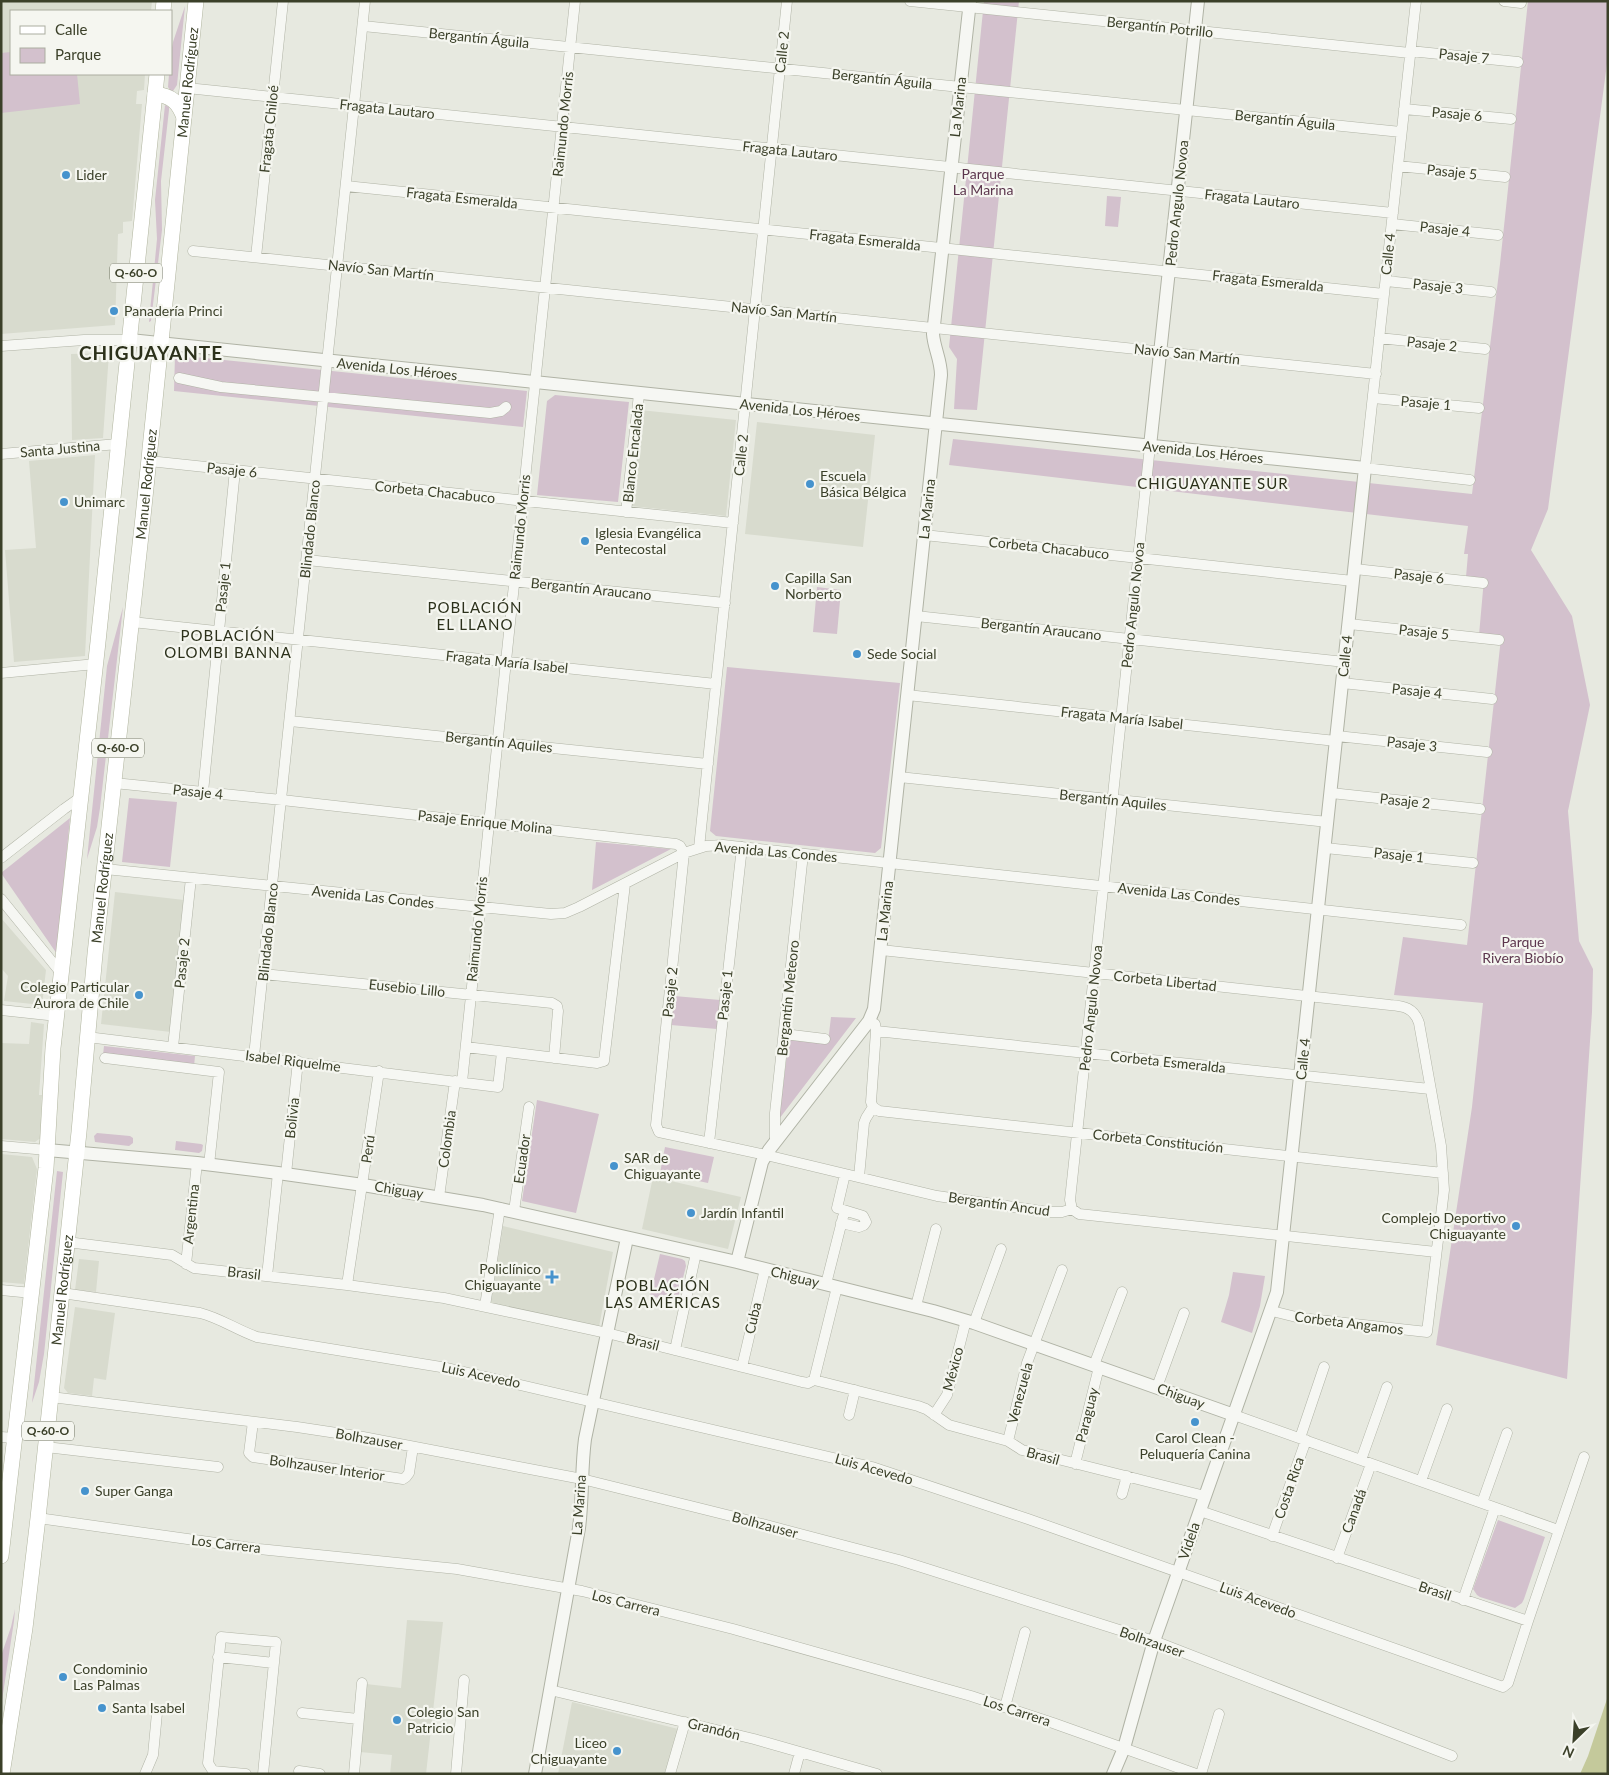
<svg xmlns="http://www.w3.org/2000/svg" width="1609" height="1775" viewBox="0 0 1609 1775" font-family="Lato,sans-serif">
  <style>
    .built { fill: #d8dbce }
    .green { fill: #d3c1cd }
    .water { fill: #c4c99b }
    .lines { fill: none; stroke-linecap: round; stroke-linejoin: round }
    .minor-casing { stroke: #b0b3a5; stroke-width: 11 }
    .tertiary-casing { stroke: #b0b3a5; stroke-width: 14 }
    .primary-casing { stroke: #b1b59f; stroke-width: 16 }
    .minor { stroke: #f6f7f3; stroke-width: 10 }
    .tertiary { stroke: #f6f7f3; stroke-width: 12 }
    .primary { stroke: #fff; stroke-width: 15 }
    .poi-dot { fill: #4693cd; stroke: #f5f6f0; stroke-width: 2 }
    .labels { text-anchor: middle; stroke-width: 4.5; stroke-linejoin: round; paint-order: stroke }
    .shield { fill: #f5f6f0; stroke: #737765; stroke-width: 1 }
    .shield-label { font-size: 12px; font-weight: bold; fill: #3b4029 }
    .street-label { font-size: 14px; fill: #3b4029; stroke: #f5f6f0 }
    .park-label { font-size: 14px; fill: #5c364d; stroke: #f5f6f0 }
    .poi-label { font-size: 14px; fill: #3b4029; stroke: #f5f6f0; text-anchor: start }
    .neighbourhood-label { font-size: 15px; letter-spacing: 1px; fill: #2c311b; stroke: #f5f6f0 }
    .district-label { font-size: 19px; font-weight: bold; letter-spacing: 1px; fill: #2c311b; stroke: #f5f6f0 }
  </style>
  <rect width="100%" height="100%" fill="#e7e9e0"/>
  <path class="built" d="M1 1H152L151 11H11V74H145L144 90 137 91 136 104H142L132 221 123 222V233L118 234 115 325 1 334Z
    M109 353 103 438 72 440 71 354Z
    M640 410 736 420 726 516 631 506Z
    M757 422 875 435 863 547 745 534Z
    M95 455 85 656 14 662 5 550 36 548 29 461Z
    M115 892 184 900 171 1032 101 1024Z
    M1 918 46 970 42 1005 4 1001 8 976 1 968Z
    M31 1022 44 1024 39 1095H42L41 1116 45 1117 42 1137 35 1142 1 1139V1043L29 1044Z
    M1 1154 32 1157 37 1169 24 1284 1 1282Z
    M653 1177 741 1197 728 1249 642 1229Z
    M503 1226 613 1252 599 1327 491 1303Z
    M79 1259 99 1261 96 1292 75 1290Z
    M75 1307 115 1313 106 1380 94 1378 92 1396 68 1393 64 1388Z
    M407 1620 443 1622 426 1774H390L392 1755 360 1752 366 1684 401 1688Z
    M572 1702 678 1729 666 1774H558Z"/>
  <path class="green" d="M984 1H1019L977 410 954 409 957 359 949 347Z
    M1528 1H1608V56L1548 509 1531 550 1572 616 1590 705 1568 811 1579 941 1593 969 1592 1012 1567 1379 1436 1345 1472 1107 1483 1003 1394 995 1403 937 1467 945 1501 638 1479 635 1484 579 1466 577 1468 554H1464L1468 526 949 465 953 439 1472 494 1500 264Z
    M185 6 177 85 173 91 170 90 168 87 169 74H171V53L173 42Z
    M11 52V74H77L80 104 1 113V53Z
    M165 105 169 107V110L161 181 162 230 151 321 149 322 157 239 155 200Z
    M1107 196 1121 197 1118 227 1105 226Z
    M175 355 527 391 523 427 174 391Z
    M555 395 629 402 618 502 537 495 547 401Z
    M817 587 841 590 837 634 813 632Z
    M123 607 100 808 97 827 87 859 107 666Z
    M727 667 900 683 881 848 875 853 716 836 710 831Z
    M129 798 177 802 170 867 122 862Z
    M70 818 57 954 1 873Z
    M596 842 671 849 592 890Z
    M674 996 720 1000 717 1029 671 1025Z
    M831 1017 856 1018 779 1119 789 1038 828 1042Z
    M104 1046 195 1056 194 1066 103 1055Z
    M537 1100 599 1114 576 1213 522 1201Z
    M97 1133 130 1136 133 1138V1143L129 1146 95 1142 94 1136Z
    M176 1141 201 1144 203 1145 202 1151 199 1153 175 1150Z
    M665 1147 714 1157 708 1183 660 1173Z
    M57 1171 63 1172 44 1354 39 1382 32 1403Z
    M660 1254 682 1259 685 1261 686 1266 677 1302 650 1296Z
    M1233 1272 1265 1276 1260 1306 1252 1333 1221 1322 1229 1295Z
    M1498 1520 1545 1537 1524 1599 1522 1603 1515 1608 1480 1597 1477 1595 1473 1589Z
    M15 1609 14 1621 1 1707V1656L11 1627Z"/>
  <path class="water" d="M1608 1696V1774H1580L1588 1756Z"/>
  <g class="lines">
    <g class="minor-casing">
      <path id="minor" d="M910 1 1410 53
        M1416 1 1365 468 1470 480
        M1504 1 1521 3
        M363 26 1401 132
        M1410 51 1518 62
        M187 88 1393 213
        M1404 109 1511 119
        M1398 166 1505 177
        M346 186 1384 294
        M1392 224 1498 235
        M193 251 1376 374
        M256 257 283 1
        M1386 281 1491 292
        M1379 338 1485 349
        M1 346 84 340H130
        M179 378 221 387 490 413 501 411 506 407
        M1373 398 1479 408
        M1 454 118 444
        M149 461 733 523
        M626 512 639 394
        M924 535 1353 581
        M307 560 725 603
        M1355 569 1483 583
        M916 616 1345 662
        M132 622 716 684
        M1349 624 1499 640
        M1 673 96 664
        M1342 683 1492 699
        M907 695 1336 741
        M290 721 708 764
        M1337 736 1487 752
        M899 777 1328 822
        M114 783 282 800 676 844 680 846 684 853 656 1125 659 1132 766 1155 937 1196 1048 1212H1062L1072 1209
        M203 792 235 470
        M1331 793 1480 809
        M699 848 787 1
        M1325 848 1473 863
        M1 858 64 809 81 797
        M105 869 551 914 565 913 579 907 684 853 706 846 723 845 1461 925
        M1 899 62 974
        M881 950 1390 1005C1404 1006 1414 1008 1419 1023L1441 1146 1444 1190 1427 1332 1300 1318 1272 1311
        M263 974 552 1003 557 1006 558 1011 554 1058
        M1 1010 57 1016
        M876 1031 1430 1089
        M784 1034 825 1039
        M87 1037 498 1087 502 1052
        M173 1047 191 878
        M466 1047 597 1063 604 1061 625 884
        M254 1056 365 1
        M105 1058 219 1072 209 1165
        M462 1082 575 1
        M873 1107 879 1111 1443 1173
        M873 1107 871 1102 876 1031 875 1024
        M775 1142V1113L803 854
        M709 1143 742 847
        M1 1146 47 1150
        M286 1174 298 1061
        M859 1177 864 1123 866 1118 873 1107
        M439 1197 455 1081
        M1072 1209 1070 1200 1150 446
        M1072 1209 1079 1214 1436 1252
        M514 1211 529 1107
        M841 1223 859 1227 864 1225 866 1222 863 1216 860 1215 837 1208 845 1174
        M67 1242 172 1255 194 1268 347 1285 444 1298 607 1333 802 1382 808 1383 814 1380 918 1406 926 1409 949 1425 1008 1441 1022 1450 1205 1496
        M186 1264 197 1163
        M267 1276 278 1173
        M826 1284 843 1217
        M347 1285 379 1071
        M1 1290 32 1293
        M62 1293 200 1313C220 1318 237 1330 257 1337L447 1368 872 1467 1028 1519 1503 1687 1508 1683 1528 1621 1584 1457
        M485 1306 500 1208
        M916 1306 936 1229
        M974 1323 1001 1249
        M675 1350 696 1253
        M1094 1365 1122 1292
        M742 1367 765 1269
        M814 1380 837 1287
        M1157 1387 1184 1313
        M51 1397 297 1427 363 1437 582 1479 739 1518 899 1560 1154 1641 1452 1756
        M849 1415 855 1390
        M934 1415 947 1395 966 1320
        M1234 1415 1558 1530
        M253 1422 249 1453 253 1457 403 1479 406 1477 409 1473 413 1447
        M1 1437 15 1438
        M1300 1438 1324 1367
        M1008 1441 1027 1363 1062 1270
        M46 1447 218 1467
        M1361 1460 1387 1387
        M1075 1464 1099 1367
        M1421 1481 1447 1409
        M1122 1494 1127 1476
        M1482 1503 1507 1433
        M1200 1511 1528 1621
        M38 1518 259 1549 457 1569 582 1591 733 1629 971 1696 1053 1723 1196 1774
        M1272 1536 1306 1440
        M1337 1558 1371 1464
        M1463 1600 1495 1508
        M218 1657 274 1663
        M550 1690 754 1739 877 1774
        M1005 1707 1025 1632
        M302 1713 358 1719
        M299 1771 320 1774
        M145 1774 153 1755 157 1713
        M246 1774 213 1771 208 1763 221 1637 276 1642 263 1774
        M354 1774 362 1683
        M456 1774 464 1680
        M670 1774 685 1722
        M794 1774 800 1752
        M1201 1774 1219 1714"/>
    </g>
    <g class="tertiary-casing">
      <path id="tertiary" d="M130 340 1365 468 1277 1292 1154 1641 1124 1748 1113 1774
        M1150 446 1198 1
        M47 1150 197 1163 278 1173 363 1185 483 1205 737 1262 933 1311 974 1323 1234 1415
        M737 1262 762 1162 769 1150 869 1021 874 1009 941 375C941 360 934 348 933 334L970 1
        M535 1774 579 1528C583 1498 581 1469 585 1439L627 1238"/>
    </g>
    <g class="primary-casing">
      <g id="primary">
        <path d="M163 11 164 1"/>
        <path d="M155 94C172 96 178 102 184 117"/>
        <path d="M1 1556 46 1168 53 1048 98 642 157 74"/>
        <path id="s1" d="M2 1774 25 1628 38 1518 79 1132 95 954 143 517 196 1"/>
      </g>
    </g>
    <use href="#minor" class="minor"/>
    <use href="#tertiary" class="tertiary"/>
    <use href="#primary" class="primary"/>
  </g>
  <g class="poi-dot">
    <circle cx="66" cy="175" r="5"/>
    <circle cx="114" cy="311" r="5"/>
    <circle cx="810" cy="484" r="5"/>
    <circle cx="64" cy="502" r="5"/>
    <circle cx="585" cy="541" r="5"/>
    <circle cx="775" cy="586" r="5"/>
    <circle cx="857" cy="654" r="5"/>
    <circle cx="139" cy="995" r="5"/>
    <circle cx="614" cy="1166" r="5"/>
    <circle cx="691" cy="1213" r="5"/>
    <circle cx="1516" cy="1226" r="5"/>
    <path d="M549.5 1269.5h5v5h5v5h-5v5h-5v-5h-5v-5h5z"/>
    <circle cx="1195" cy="1422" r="5"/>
    <circle cx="85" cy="1491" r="5"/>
    <circle cx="63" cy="1677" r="5"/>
    <circle cx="102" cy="1708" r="5"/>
    <circle cx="397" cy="1720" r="5"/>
    <circle cx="617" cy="1751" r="5"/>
  </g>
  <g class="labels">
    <g class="shield">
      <rect x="110" y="263.5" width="52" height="19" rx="4"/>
      <rect x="92" y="738.5" width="52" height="19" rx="4"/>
      <rect x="22" y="1421.5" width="52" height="19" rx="4"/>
    </g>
    <g class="shield-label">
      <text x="136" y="277">Q-60-O</text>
      <text x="118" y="752">Q-60-O</text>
      <text x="48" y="1435">Q-60-O</text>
    </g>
    <g class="street-label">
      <text transform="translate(1160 27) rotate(6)" y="5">Bergantín Potrillo</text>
      <text transform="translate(479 38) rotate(6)" y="5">Bergantín Águila</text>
      <text transform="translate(782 52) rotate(-84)" y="5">Calle 2</text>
      <text transform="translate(1464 56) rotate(6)" y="5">Pasaje 7</text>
      <text transform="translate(882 79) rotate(6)" y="5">Bergantín Águila</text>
      <text dy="5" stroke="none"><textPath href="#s1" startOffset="1702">Manuel Rodríguez</textPath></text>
      <text transform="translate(958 107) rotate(-84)" y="5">La Marina</text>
      <text transform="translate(387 109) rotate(6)" y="5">Fragata Lautaro</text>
      <text transform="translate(1457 114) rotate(5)" y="5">Pasaje 6</text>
      <text transform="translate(1285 120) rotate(6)" y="5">Bergantín Águila</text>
      <text transform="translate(563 124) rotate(-84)" y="5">Raimundo Morris</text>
      <text transform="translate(269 129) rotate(-84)" y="5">Fragata Chiloé</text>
      <text transform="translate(790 151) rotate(6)" y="5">Fragata Lautaro</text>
      <text transform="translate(1452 172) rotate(6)" y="5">Pasaje 5</text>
      <text transform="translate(462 198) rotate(6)" y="5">Fragata Esmeralda</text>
      <text transform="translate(1252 199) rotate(6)" y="5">Fragata Lautaro</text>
      <text transform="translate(1177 203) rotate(-84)" y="5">Pedro Angulo Novoa</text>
      <text transform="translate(1445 229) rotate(6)" y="5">Pasaje 4</text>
      <text transform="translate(865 240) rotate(6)" y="5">Fragata Esmeralda</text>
      <text transform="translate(1388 254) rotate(-84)" y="5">Calle 4</text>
      <text transform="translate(381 270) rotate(6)" y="5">Navío San Martín</text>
      <text transform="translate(1268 281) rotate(6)" y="5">Fragata Esmeralda</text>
      <text transform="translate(1438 286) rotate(6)" y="5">Pasaje 3</text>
      <text transform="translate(784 312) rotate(6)" y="5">Navío San Martín</text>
      <text transform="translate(1432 344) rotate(6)" y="5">Pasaje 2</text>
      <text transform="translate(1187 354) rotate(6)" y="5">Navío San Martín</text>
      <text transform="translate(397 369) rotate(6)" y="5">Avenida Los Héroes</text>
      <text transform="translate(1426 403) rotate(5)" y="5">Pasaje 1</text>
      <text transform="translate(800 410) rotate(6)" y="5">Avenida Los Héroes</text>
      <text transform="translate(60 449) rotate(-5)" y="5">Santa Justina</text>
      <text transform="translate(1203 452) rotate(6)" y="5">Avenida Los Héroes</text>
      <text transform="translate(633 453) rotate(-84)" y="5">Blanco Encalada</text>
      <text transform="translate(741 455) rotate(-84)" y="5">Calle 2</text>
      <text transform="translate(232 470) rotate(6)" y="5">Pasaje 6</text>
      <text dy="5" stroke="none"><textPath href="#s1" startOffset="1298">Manuel Rodríguez</textPath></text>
      <text transform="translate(435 492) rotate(6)" y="5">Corbeta Chacabuco</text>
      <text transform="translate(927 509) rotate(-84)" y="5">La Marina</text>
      <text transform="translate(520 527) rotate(-84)" y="5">Raimundo Morris</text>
      <text transform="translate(310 529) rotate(-84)" y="5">Blindado Blanco</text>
      <text transform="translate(1049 548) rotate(6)" y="5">Corbeta Chacabuco</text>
      <text transform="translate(1419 576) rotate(6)" y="5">Pasaje 6</text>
      <text transform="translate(223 587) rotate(-84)" y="5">Pasaje 1</text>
      <text transform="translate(591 589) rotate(6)" y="5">Bergantín Araucano</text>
      <text transform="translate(1133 605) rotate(-84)" y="5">Pedro Angulo Novoa</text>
      <text transform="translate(1041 629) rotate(6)" y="5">Bergantín Araucano</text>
      <text transform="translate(1424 632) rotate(6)" y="5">Pasaje 5</text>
      <text transform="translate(1345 656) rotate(-84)" y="5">Calle 4</text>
      <text transform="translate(507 662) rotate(6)" y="5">Fragata María Isabel</text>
      <text transform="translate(1417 691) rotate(6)" y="5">Pasaje 4</text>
      <text transform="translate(1122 718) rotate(6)" y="5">Fragata María Isabel</text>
      <text transform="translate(499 742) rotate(6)" y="5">Bergantín Aquiles</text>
      <text transform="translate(1412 744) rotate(6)" y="5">Pasaje 3</text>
      <text transform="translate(198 792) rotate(6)" y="5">Pasaje 4</text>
      <text transform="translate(1113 800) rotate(6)" y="5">Bergantín Aquiles</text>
      <text transform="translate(1405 801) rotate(6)" y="5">Pasaje 2</text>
      <text transform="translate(485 822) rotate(6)" y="5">Pasaje Enrique Molina</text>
      <text transform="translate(776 852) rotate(5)" y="5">Avenida Las Condes</text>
      <text transform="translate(1399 855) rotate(6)" y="5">Pasaje 1</text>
      <text dy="5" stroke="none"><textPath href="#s1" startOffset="892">Manuel Rodríguez</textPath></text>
      <text transform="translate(1179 894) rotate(6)" y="5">Avenida Las Condes</text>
      <text transform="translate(373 897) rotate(6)" y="5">Avenida Las Condes</text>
      <text transform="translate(885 911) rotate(-84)" y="5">La Marina</text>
      <text transform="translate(477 929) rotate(-84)" y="5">Raimundo Morris</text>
      <text transform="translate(268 932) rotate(-84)" y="5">Blindado Blanco</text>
      <text transform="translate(182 963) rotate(-84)" y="5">Pasaje 2</text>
      <text transform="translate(1165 981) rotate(6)" y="5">Corbeta Libertad</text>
      <text transform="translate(407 988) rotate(6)" y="5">Eusebio Lillo</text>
      <text transform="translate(670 992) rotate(-84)" y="5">Pasaje 2</text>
      <text transform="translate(725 995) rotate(-84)" y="5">Pasaje 1</text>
      <text transform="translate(788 998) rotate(-84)" y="5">Bergantín Meteoro</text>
      <text transform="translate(1091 1008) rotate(-84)" y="5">Pedro Angulo Novoa</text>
      <text transform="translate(1303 1059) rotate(-84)" y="5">Calle 4</text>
      <text transform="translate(293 1061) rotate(7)" y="5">Isabel Riquelme</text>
      <text transform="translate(1168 1062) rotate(6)" y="5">Corbeta Esmeralda</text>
      <text transform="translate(292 1118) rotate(-84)" y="5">Bolivia</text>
      <text transform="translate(447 1139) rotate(-82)" y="5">Colombia</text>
      <text transform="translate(1158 1141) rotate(6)" y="5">Corbeta Constitución</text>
      <text transform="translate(368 1149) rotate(-82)" y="5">Perú</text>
      <text transform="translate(522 1159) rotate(-82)" y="5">Ecuador</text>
      <text transform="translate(399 1190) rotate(9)" y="5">Chiguay</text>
      <text transform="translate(999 1204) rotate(8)" y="5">Bergantín Ancud</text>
      <text transform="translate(191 1214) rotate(-84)" y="5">Argentina</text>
      <text transform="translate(244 1273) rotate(6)" y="5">Brasil</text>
      <text transform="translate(795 1277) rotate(14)" y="5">Chiguay</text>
      <text dy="5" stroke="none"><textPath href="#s1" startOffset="488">Manuel Rodríguez</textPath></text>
      <text transform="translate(753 1318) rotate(-77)" y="5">Cuba</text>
      <text transform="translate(1349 1323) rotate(7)" y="5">Corbeta Angamos</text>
      <text transform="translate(643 1342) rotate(14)" y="5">Brasil</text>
      <text transform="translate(953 1369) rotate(-75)" y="5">México</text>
      <text transform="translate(481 1375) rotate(12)" y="5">Luis Acevedo</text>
      <text transform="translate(1020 1393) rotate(-75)" y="5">Venezuela</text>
      <text transform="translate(1181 1396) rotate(20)" y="5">Chiguay</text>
      <text transform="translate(1087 1415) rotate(-76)" y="5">Paraguay</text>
      <text transform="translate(369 1439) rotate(10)" y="5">Bolhzauser</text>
      <text transform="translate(1043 1456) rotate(15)" y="5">Brasil</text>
      <text transform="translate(327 1468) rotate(8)" y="5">Bolhzauser Interior</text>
      <text transform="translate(874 1469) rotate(16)" y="5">Luis Acevedo</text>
      <text transform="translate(1289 1488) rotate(-71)" y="5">Costa Rica</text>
      <text transform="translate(579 1505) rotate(-86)" y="5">La Marina</text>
      <text transform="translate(1354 1511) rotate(-70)" y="5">Canadá</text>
      <text transform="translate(765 1525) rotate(15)" y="5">Bolhzauser</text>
      <text transform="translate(1189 1541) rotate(-71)" y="5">Videla</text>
      <text transform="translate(226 1544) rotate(7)" y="5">Los Carrera</text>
      <text transform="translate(1435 1591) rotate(18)" y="5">Brasil</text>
      <text transform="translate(1258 1600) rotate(20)" y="5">Luis Acevedo</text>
      <text transform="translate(626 1603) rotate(14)" y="5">Los Carrera</text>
      <text transform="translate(1152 1642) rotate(19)" y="5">Bolhzauser</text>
      <text transform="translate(1017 1711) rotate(18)" y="5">Los Carrera</text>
      <text transform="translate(714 1729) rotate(14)" y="5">Grandón</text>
    </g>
    <g class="park-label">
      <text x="983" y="179">Parque<tspan x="983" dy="16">La Marina</tspan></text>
      <text x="1523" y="947">Parque<tspan x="1523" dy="16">Rivera Biobío</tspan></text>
    </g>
    <g class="poi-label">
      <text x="76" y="180">Lider</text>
      <text x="124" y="316">Panadería Princi</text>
      <text x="820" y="481">Escuela<tspan x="820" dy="16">Básica Bélgica</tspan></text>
      <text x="74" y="507">Unimarc</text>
      <text x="595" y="538">Iglesia Evangélica<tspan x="595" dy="16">Pentecostal</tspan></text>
      <text x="785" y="583">Capilla San<tspan x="785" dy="16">Norberto</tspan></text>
      <text x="867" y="659">Sede Social</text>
      <text x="129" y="992" text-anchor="end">Colegio Particular<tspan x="129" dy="16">Aurora de Chile</tspan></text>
      <text x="624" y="1163">SAR de<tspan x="624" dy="16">Chiguayante</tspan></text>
      <text x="701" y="1218">Jardín Infantil</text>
      <text x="1506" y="1223" text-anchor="end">Complejo Deportivo<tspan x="1506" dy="16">Chiguayante</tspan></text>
      <text x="541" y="1274" text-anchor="end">Policlínico<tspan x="541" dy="16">Chiguayante</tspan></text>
      <text x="1195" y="1443" text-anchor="middle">Carol Clean -<tspan x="1195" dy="16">Peluquería Canina</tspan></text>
      <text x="95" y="1496">Super Ganga</text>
      <text x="73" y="1674">Condominio<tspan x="73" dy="16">Las Palmas</tspan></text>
      <text x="112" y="1713">Santa Isabel</text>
      <text x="407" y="1717">Colegio San<tspan x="407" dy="16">Patricio</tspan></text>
      <text x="607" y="1748" text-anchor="end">Liceo<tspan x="607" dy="16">Chiguayante</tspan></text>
    </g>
    <g class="neighbourhood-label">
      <text x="1213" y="489">CHIGUAYANTE SUR</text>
      <text x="475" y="613">POBLACIÓN<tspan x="475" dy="17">EL LLANO</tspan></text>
      <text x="228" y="641">POBLACIÓN<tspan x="228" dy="17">OLOMBI BANNA</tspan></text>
      <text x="663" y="1291">POBLACIÓN<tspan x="663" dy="17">LAS AMÉRICAS</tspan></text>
    </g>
    <g class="district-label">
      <text x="151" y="360">CHIGUAYANTE</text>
    </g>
  </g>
  <rect width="1609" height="1775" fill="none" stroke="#3b4029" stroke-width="5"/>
  <rect x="10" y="10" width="162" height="65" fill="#f5f6f0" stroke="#abada0"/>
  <rect x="20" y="26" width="25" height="8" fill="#ffffff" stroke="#abada0"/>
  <text x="55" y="35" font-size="15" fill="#3b4029">Calle</text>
  <rect x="20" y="48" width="25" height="15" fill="#d3c1cd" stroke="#abada0"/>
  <text x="55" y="60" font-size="15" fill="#3b4029">Parque</text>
  <g transform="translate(1574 1740) rotate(205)" stroke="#f5f6f0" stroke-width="4" paint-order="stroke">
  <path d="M0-4L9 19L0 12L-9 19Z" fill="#3b4029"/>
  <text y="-8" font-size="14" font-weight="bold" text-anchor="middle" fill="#3b4029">N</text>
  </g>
</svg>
